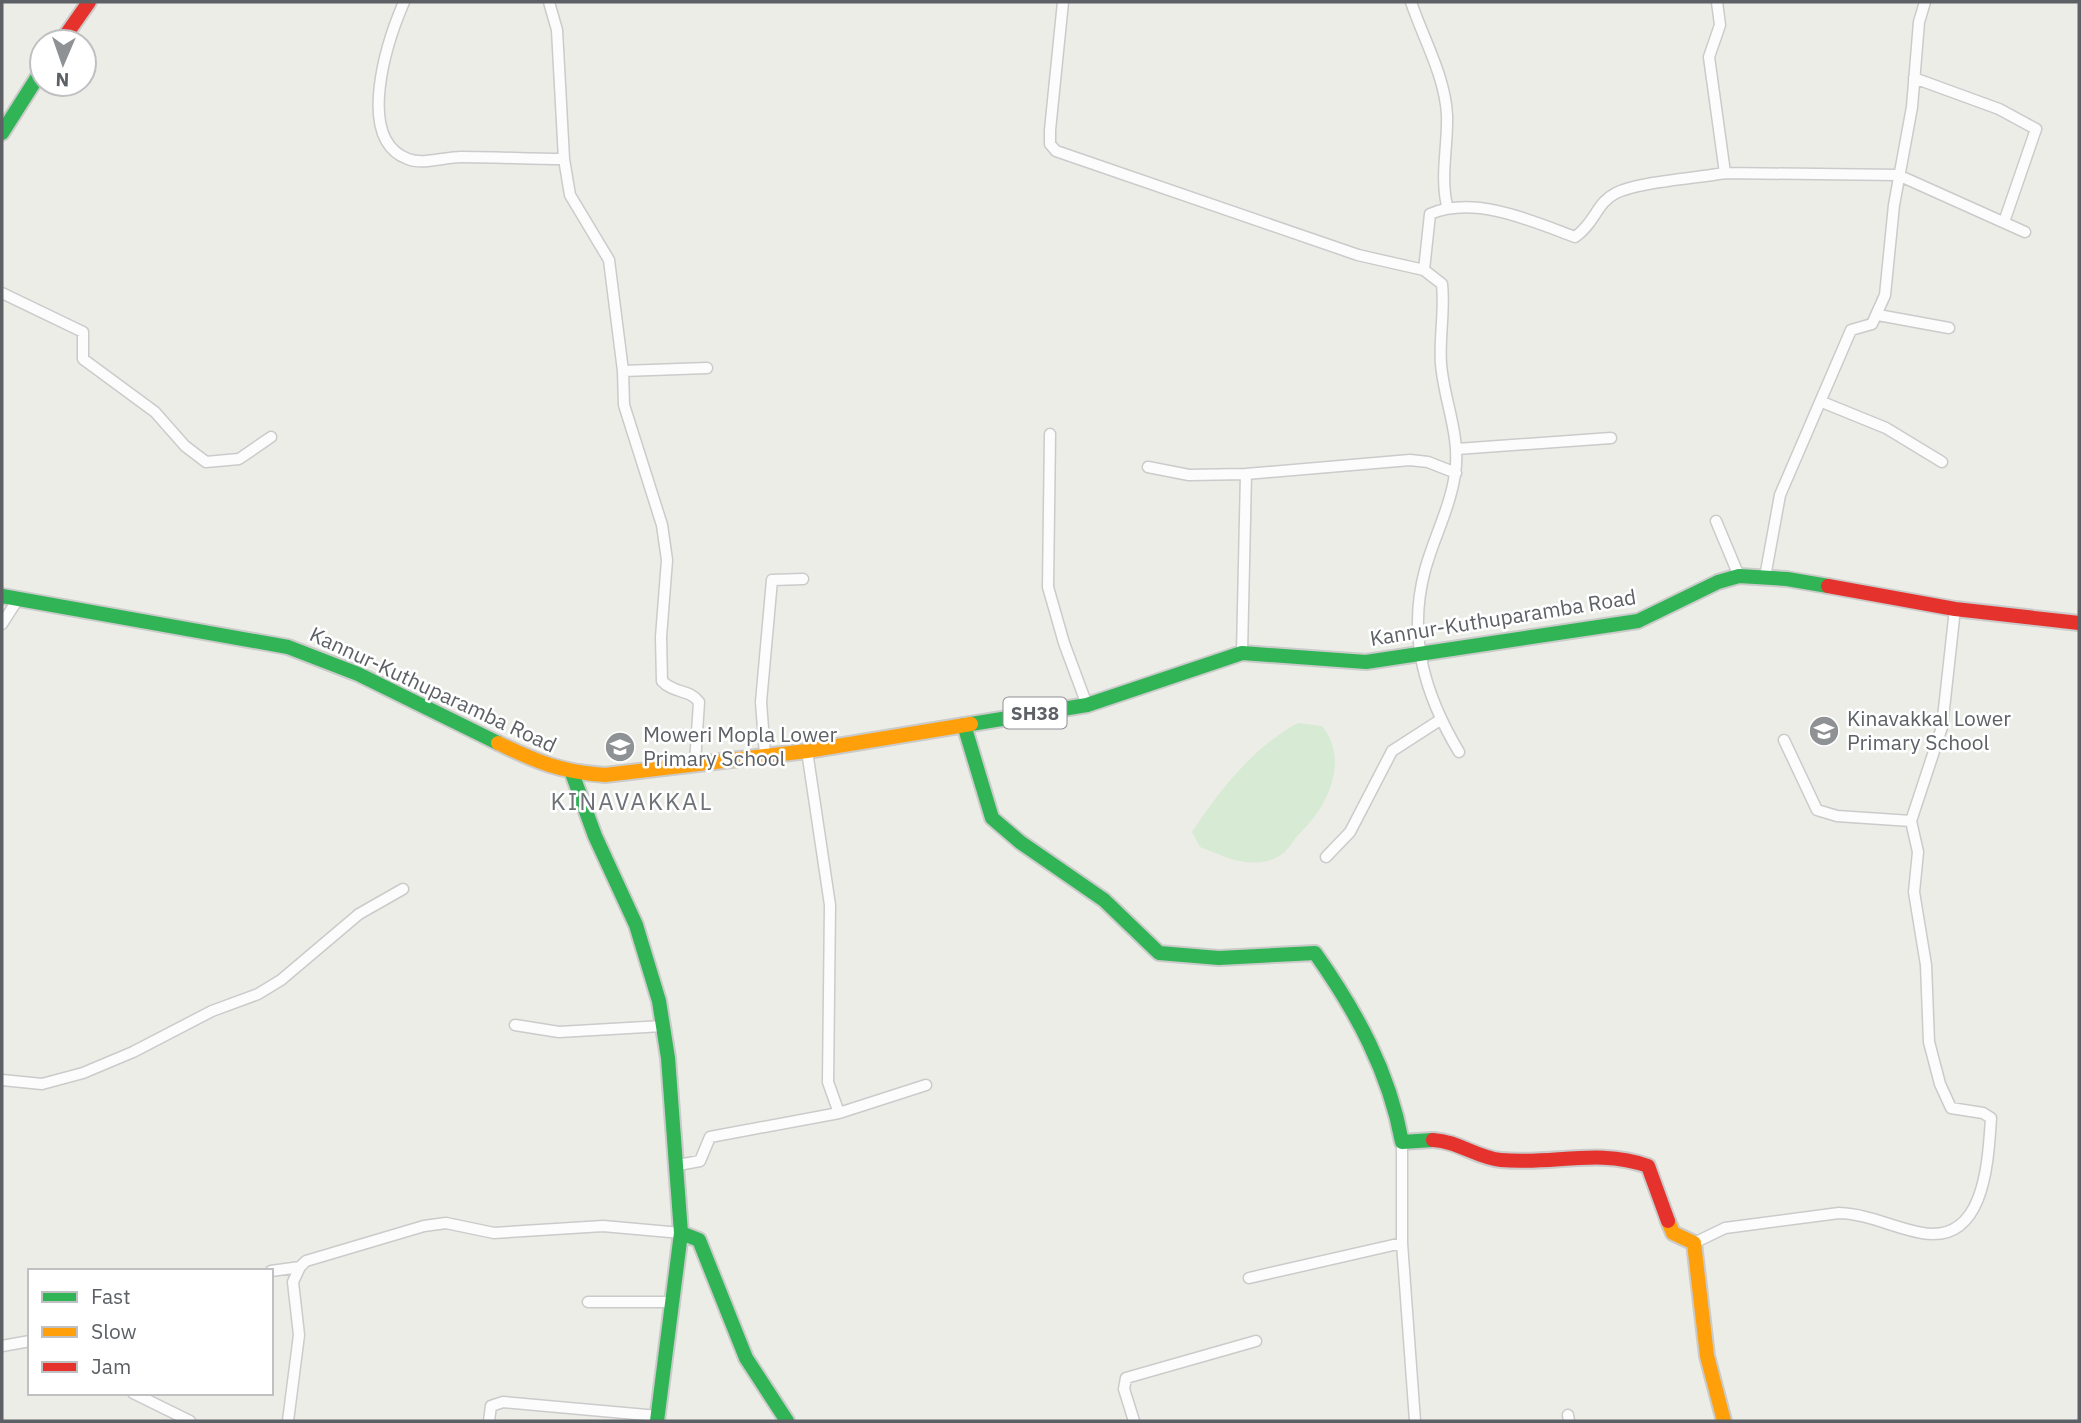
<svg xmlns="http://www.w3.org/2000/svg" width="2081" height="1423" viewBox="0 0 2081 1423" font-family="'IBM Plex Sans',sans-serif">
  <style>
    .green { fill: #d6ead4 }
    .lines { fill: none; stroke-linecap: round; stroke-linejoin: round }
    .street-casing { stroke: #cacbca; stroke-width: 13 }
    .fast-casing { stroke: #cacbca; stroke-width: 18 }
    .slow-casing { stroke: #cacbca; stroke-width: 18 }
    .jam-casing { stroke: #cacbca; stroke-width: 18 }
    .street { stroke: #fcfcfc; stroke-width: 10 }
    .fast { stroke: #30b455; stroke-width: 14 }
    .slow { stroke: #ff9f0a; stroke-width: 14 }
    .jam { stroke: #e5322d; stroke-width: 14 }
    .labels { text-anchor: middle; stroke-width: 5; stroke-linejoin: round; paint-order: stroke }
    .shield { fill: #fff; stroke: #8e9094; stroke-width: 2 }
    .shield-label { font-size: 19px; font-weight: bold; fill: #5d6166 }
    .street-label { font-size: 21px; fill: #5d6166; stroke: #fff }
    .poi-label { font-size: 21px; fill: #5d6166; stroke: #fff; text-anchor: start }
    .quarter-label { font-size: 24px; letter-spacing: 2px; fill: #6e7378; stroke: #fff }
  </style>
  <rect width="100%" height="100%" fill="#edede8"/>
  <path class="green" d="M1298 723 1322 726C1349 759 1329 805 1302 831 1288 845 1289 855 1267 861 1242 867 1222 855 1200 847L1192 832C1219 791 1253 747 1298 723Z"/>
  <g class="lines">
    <g class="street-casing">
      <path id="street" d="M404 2C388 39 354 139 408 159 423 165 445 157 461 157 496 157 530 159 564 159
        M549 2 557 30 564 159 570 195 609 260 623 371 624 405 662 525 667 560 661 637 662 681C674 694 690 689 699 702L695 763
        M1063 2 1050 130V144L1056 151 1358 255 1424 270 1442 284C1445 311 1439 337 1441 364 1444 401 1461 436 1455 474 1450 508 1434 537 1425 570 1407 637 1425 695 1459 752
        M1411 2C1423 38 1445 76 1447 115 1448 146 1440 175 1447 206
        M1914 78 1999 109 2036 129 2004 222
        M1725 173 1898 175 2025 232
        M1424 270 1430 214C1475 195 1532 221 1575 237 1596 222 1596 203 1616 193 1637 182 1698 178 1725 173L1709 57 1720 25 1717 2
        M2 293 83 332V359L155 412 185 446 206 462 239 459 271 437
        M1878 315 1949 328
        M623 371 707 368
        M1822 402 1886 428 1942 462
        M1050 434 1048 587 1064 643 1087 705
        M1457 449 1611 438
        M1148 467 1189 475 1246 474
        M1716 521 1739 576
        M1765 577 1780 495 1851 330 1872 324 1885 295 1894 205 1912 107 1919 22 1925 2
        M2 624 18 599
        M1242 653 1246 474 1410 460 1428 462 1456 473
        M1784 740 1817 810 1837 816 1911 821
        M765 755 761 702 772 580 803 579
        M1326 857 1350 832 1392 751 1440 720
        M515 1025 559 1032 663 1026
        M2 1080 42 1084 83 1073 133 1052 212 1011 258 994 281 980 359 914 403 889
        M839 1113 926 1085
        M1402 1142V1243L1415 1421
        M678 1165 700 1161 710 1137 839 1113 828 1082 830 905 807 751
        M1694 1243 1725 1228 1839 1213C1869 1214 1894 1228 1922 1233 1985 1244 1988 1162 1991 1118L1983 1113 1951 1108 1940 1084 1929 1042 1926 965 1914 892 1918 852 1911 821 1942 727 1955 609
        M271 1271 300 1267
        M1249 1278 1402 1243
        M588 1302H672
        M2 1346 30 1341
        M133 1393 190 1421
        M1568 1415 1569 1421
        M288 1421 299 1335 293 1282 300 1267 306 1261 424 1226 446 1223 494 1233 603 1226 681 1233
        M489 1421 491 1406 503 1402 658 1416
        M1134 1421 1124 1389 1126 1378 1256 1341"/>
    </g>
    <g class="fast-casing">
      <path id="fast" d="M2 133 42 70
        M2 596 288 647 358 674 498 743
        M971 724 1087 705 1242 653 1366 662 1638 621 1718 582 1739 576 1787 579 1828 586
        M964 725 992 818 1020 842 1104 900 1159 953 1219 958 1315 953C1356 1011 1389 1071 1402 1142L1433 1140
        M572 773 595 836 636 925 659 1001 668 1058 681 1233 657 1421
        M681 1233 699 1240 746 1358 787 1421"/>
    </g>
    <g class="slow-casing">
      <path id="slow" d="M498 743C537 762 561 772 605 775L807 751 971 724
        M1668 1221 1673 1233 1694 1243 1707 1356 1724 1421"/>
    </g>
    <g class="jam-casing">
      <path id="jam" d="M61 42 89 2
        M1828 586 1955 609 2079 623
        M1433 1140C1458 1141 1477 1158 1501 1160 1552 1165 1599 1148 1648 1166L1668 1221"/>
    </g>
    <use href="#street" class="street"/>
    <use href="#fast" class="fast"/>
    <use href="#slow" class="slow"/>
    <use href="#jam" class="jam"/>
  </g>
  <defs>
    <g id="school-disc" transform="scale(1.575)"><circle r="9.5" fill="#8f9294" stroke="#fff"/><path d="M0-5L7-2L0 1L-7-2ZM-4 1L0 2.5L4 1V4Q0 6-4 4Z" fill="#fff"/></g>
  </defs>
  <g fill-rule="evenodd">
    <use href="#school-disc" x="1824" y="731"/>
    <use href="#school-disc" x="620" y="747"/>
  </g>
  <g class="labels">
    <rect class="shield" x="1003.5" y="697.5" width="63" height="31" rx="5"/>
    <g class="shield-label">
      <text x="1035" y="720">SH38</text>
    </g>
    <g class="street-label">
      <text transform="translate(1503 618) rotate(-9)" y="7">Kannur-Kuthuparamba Road</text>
      <text transform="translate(433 690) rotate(25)" y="7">Kannur-Kuthuparamba Road</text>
    </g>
    <g class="poi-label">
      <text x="1847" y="726">Kinavakkal Lower<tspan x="1847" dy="24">Primary School</tspan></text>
      <text x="643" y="742">Moweri Mopla Lower<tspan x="643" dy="24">Primary School</tspan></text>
    </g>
    <g class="quarter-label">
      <text x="632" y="810">KINAVAKKAL</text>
    </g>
  </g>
  <rect width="2081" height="1423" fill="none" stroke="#5d6166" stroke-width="7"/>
  <rect x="28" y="1269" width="245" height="126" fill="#ffffff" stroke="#bec0c2" stroke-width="2"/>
  <rect x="42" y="1292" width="35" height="10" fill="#30b455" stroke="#bec0c2" stroke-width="2"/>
  <text x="91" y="1304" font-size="21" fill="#5d6166">Fast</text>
  <rect x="42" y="1327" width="35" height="10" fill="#ff9f0a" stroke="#bec0c2" stroke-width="2"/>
  <text x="91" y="1339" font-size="21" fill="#5d6166">Slow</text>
  <rect x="42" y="1362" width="35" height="10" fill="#e5322d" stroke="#bec0c2" stroke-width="2"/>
  <text x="91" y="1374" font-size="21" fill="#5d6166">Jam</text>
  <g transform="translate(63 63) rotate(182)"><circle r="33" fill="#ffffff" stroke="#bec0c2" stroke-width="2"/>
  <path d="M0-5L12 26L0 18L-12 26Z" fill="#8f9294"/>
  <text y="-10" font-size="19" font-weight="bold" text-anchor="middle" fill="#5d6166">N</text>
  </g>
</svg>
